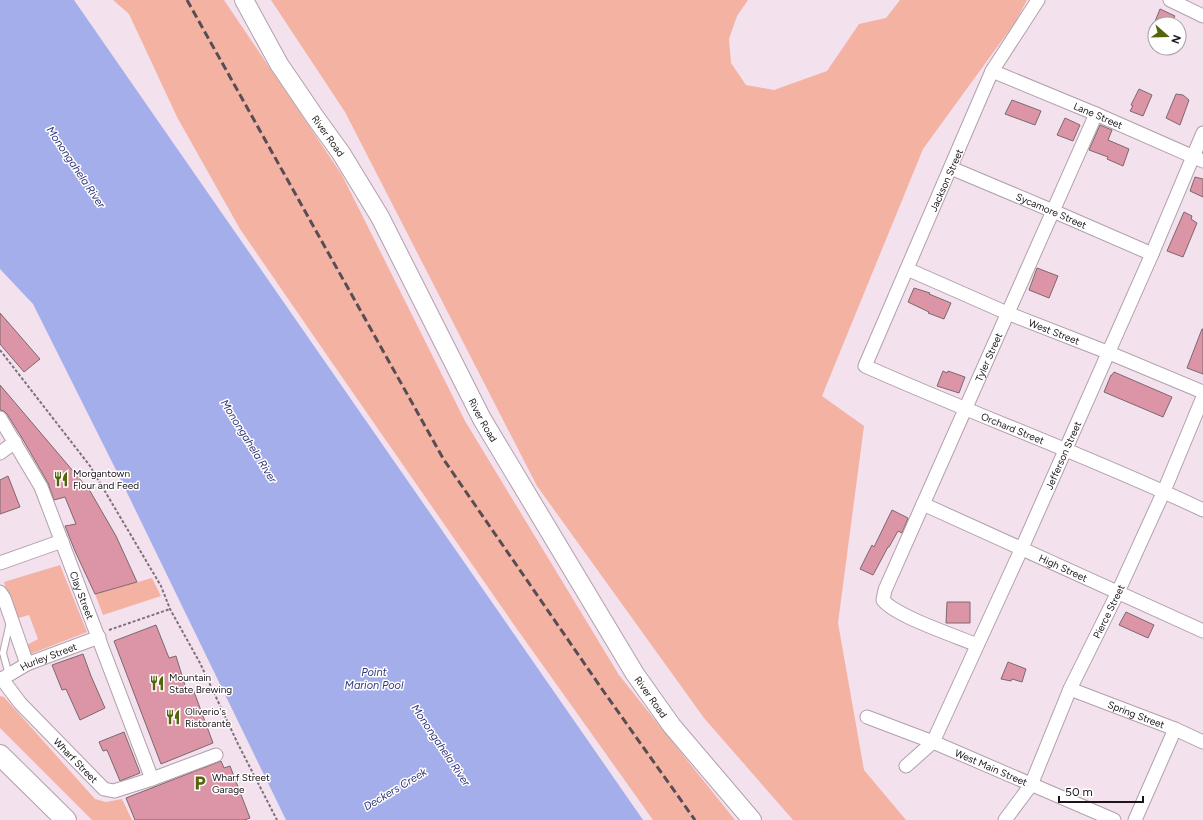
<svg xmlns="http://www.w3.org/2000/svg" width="1203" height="820" viewBox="0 0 1203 820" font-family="Figtree,sans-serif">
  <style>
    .green { fill: #f4b2a3 }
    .water { fill: #a3aeeb }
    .building { fill: #dc95a6; stroke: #7c686c }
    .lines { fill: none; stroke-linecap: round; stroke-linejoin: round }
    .lane-casing { stroke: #b0a0ac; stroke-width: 8 }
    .street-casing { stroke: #b0a0ac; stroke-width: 15 }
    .secondary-casing { stroke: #b0a0ac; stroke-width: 20 }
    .primary-casing { stroke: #b0a0ac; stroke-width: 22 }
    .path { stroke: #7d717a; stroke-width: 2; stroke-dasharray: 3 2; stroke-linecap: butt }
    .lane { stroke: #fff; stroke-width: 6 }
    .street { stroke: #fff; stroke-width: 13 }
    .secondary { stroke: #fff; stroke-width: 18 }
    .primary { stroke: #fff; stroke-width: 20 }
    .rail { stroke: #574e54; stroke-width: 3; stroke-dasharray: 8 4; stroke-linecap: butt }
    .labels { text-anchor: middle; stroke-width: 3; stroke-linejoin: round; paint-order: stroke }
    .street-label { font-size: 10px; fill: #1b1519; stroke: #fff }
    .poi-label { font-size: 10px; fill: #1b1519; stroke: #fff; text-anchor: start }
    .water-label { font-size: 11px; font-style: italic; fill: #2f337a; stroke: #fff }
  </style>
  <rect width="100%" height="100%" fill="#f3e1ee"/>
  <path class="green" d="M113 0H224L342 175 465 421 619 675 735 820H653L512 622 333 364 240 229 177 117 129 14Z
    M271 0H748L737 16 729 39 731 63 746 85 774 90 827 71 859 24 886 18 900 0H1027L1016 21 923 149 822 396 864 426 838 623 864 770 906 820H793L704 718 537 486 345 112Z
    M60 565 87 632 28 655 27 645 38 639 29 615 15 619 4 582Z
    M152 578 161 596 103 615 95 594Z
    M0 696 4 697 95 799 106 802 122 799 132 820H92L0 728Z"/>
  <path class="water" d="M0 0H74L643 820H286L115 468 33 304 0 269Z"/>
  <path class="building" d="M1160 9 1175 16 1170 24H1154Z
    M1139 89 1152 95 1143 116 1130 111 1133 106 1131 105Z
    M1176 94 1183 95 1189 100 1180 125 1166 118Z
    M1012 100 1041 111 1035 125 1005 114Z
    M1065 118 1080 125 1073 141 1057 135Z
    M1100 125 1112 130 1108 140 1129 149 1123 166 1107 159 1108 157 1089 150Z
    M1195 177 1203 179V197L1190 191Z
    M1184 212 1192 216 1191 219 1197 223 1183 257 1167 251Z
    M1037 268 1058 276 1049 298 1029 290Z
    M914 288 930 293 929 294 951 303 944 319 928 313 929 312 908 302Z
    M0 313 40 359 24 372 0 344Z
    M1202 329H1203V374L1187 368Z
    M943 371 947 373 948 371 965 377 959 393 937 386Z
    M1114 372 1172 397 1163 417 1104 392 1111 375H1112Z
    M0 385 90 491 116 536 137 582 95 594 75 551 65 526 76 524 65 497 54 500 48 483 22 438 7 414 4 411 0 410Z
    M8 476 20 507 0 514V480Z
    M892 510 908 518 902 533 898 531 889 547H888L873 575 860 569 872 545 874 547Z
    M947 602H970V623H946Z
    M1126 612 1154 625 1148 638 1119 625Z
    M156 625 169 658 176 656 187 692 193 689 213 743 161 764 114 641Z
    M83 654 91 676 105 708 80 720 66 689 62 690 52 665Z
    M1008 662 1026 669 1022 682 1012 679 1011 681 1001 679Z
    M124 732 140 773 120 781 107 750 103 751 99 742Z
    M221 761 224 768 230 766 250 818 244 820H135L126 798Z"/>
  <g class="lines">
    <g class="lane-casing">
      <path id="lane" d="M9 675 3 653 10 622"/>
    </g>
    <g class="street-casing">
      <g id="street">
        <path id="s1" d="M1038 0 992 71 865 366C977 416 1092 457 1203 510"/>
        <path d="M1170 0 1203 16"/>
        <path id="s2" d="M992 71 1096 114 1203 161"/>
        <path id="s3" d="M951 168 1053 211 1152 254"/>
        <path id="s4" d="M907 269 1007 313 1107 352 1203 392"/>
        <path id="s5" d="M0 418 41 487 152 779"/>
        <path d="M0 453 15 442"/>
        <path id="s6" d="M923 504 1203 631"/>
        <path d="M0 563 62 541"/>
        <path d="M0 592 4 598 27 664"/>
        <path id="s7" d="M977 645C956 636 895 616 883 600L885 590 1096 114"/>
        <path id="s8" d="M2 679 20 703 104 789 114 791 152 779 216 755"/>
        <path id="s9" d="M0 680 27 664 99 637"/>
        <path id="s10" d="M1070 689 1175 729 1203 742"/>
        <path id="s11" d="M867 717 933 742 1114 820"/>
        <path id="s12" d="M906 766 933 742 1021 550 1152 254 1203 133"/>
        <path id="s13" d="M1005 820 1031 785 1070 689 1118 592 1164 491 1203 397"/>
        <path d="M1135 820 1175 729"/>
      </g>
    </g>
    <g class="secondary-casing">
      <g id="secondary">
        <path id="s14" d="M244 0 279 64 315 117 341 153 380 217 482 419 635 674 672 726 752 820"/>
      </g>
    </g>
    <g class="primary-casing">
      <path id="primary" d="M0 755 66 820"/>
    </g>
    <path class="path" d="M0 350 90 466 161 586 170 609 200 663 238 744 277 820
      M109 630 170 609"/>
    <use href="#lane" class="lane"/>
    <use href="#street" class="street"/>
    <use href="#secondary" class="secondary"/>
    <use href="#primary" class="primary"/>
    <path class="rail" d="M187 0 444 460 604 692 695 820"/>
  </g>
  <defs>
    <g id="restaurant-bare" transform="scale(1.2)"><path d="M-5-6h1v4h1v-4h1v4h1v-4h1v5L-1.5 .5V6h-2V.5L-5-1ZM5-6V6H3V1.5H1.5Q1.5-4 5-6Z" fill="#53640a" stroke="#fff" stroke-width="2.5" paint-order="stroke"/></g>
    <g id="parking-bare" transform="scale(1.2)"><path d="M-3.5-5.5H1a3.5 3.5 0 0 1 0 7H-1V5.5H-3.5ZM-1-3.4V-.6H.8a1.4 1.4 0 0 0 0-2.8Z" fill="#53640a" stroke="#fff" stroke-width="2.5" paint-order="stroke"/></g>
  </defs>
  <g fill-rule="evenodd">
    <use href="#restaurant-bare" x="61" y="479"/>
    <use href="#restaurant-bare" x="157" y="683"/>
    <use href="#restaurant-bare" x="173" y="717"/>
    <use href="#parking-bare" x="200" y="783"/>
  </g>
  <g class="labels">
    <g class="street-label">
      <text dy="4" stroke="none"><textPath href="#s2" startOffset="115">Lane Street</textPath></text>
      <text dy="4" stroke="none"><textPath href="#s14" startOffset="160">River Road</textPath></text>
      <text transform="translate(946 180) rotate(-66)" y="4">Jackson Street</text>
      <text dy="4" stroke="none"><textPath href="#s3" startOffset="109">Sycamore Street</textPath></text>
      <text dy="4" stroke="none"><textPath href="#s4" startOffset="160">West Street</textPath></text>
      <text dy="4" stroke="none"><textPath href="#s7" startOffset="370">Tyler Street</textPath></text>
      <text dy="4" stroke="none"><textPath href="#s14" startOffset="484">River Road</textPath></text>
      <text dy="4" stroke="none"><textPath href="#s1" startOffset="566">Orchard Street</textPath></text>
      <text dy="4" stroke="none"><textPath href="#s12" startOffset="351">Jefferson Street</textPath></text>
      <text dy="4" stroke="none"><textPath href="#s6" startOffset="154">High Street</textPath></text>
      <text dy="4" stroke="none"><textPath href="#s5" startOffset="196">Clay Street</textPath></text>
      <text dy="4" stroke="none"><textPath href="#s13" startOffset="234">Pierce Street</textPath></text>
      <text dy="4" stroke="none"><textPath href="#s9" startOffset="54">Hurley Street</textPath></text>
      <text dy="4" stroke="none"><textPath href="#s14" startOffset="808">River Road</textPath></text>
      <text dy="4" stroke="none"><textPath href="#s10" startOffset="71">Spring Street</textPath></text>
      <text dy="4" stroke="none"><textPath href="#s8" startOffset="110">Wharf Street</textPath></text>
      <text dy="4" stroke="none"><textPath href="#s11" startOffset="134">West Main Street</textPath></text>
    </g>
    <g class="poi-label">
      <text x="73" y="477">Morgantown<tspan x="73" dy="12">Flour and Feed</tspan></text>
      <text x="169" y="681">Mountain<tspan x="169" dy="12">State Brewing</tspan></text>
      <text x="185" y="715">Oliverio's<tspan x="185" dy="12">Ristorante</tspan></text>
      <text x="212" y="781">Wharf Street<tspan x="212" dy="12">Garage</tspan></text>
    </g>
    <g class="water-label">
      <text transform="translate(76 167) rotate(56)" y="4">Monongahela River</text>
      <text transform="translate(249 441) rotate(58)" y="4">Monongahela River</text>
      <text x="374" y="676">Point<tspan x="374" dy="13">Marion Pool</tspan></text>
      <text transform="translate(441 745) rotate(56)" y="4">Monongahela River</text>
      <text transform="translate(395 789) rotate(-31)" y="4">Deckers Creek</text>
    </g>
  </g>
  <g transform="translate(1167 36) rotate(110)"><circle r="19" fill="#ffffff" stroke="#a4a1a3"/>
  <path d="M0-3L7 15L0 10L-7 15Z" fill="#53640a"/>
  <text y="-6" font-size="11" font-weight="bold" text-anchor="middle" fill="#1b1519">N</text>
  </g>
  <path d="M1059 796v6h84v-6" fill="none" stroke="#1b1519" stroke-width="2"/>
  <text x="1065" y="796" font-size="12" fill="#1b1519" stroke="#ffffff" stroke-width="3" paint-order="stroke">50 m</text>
</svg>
